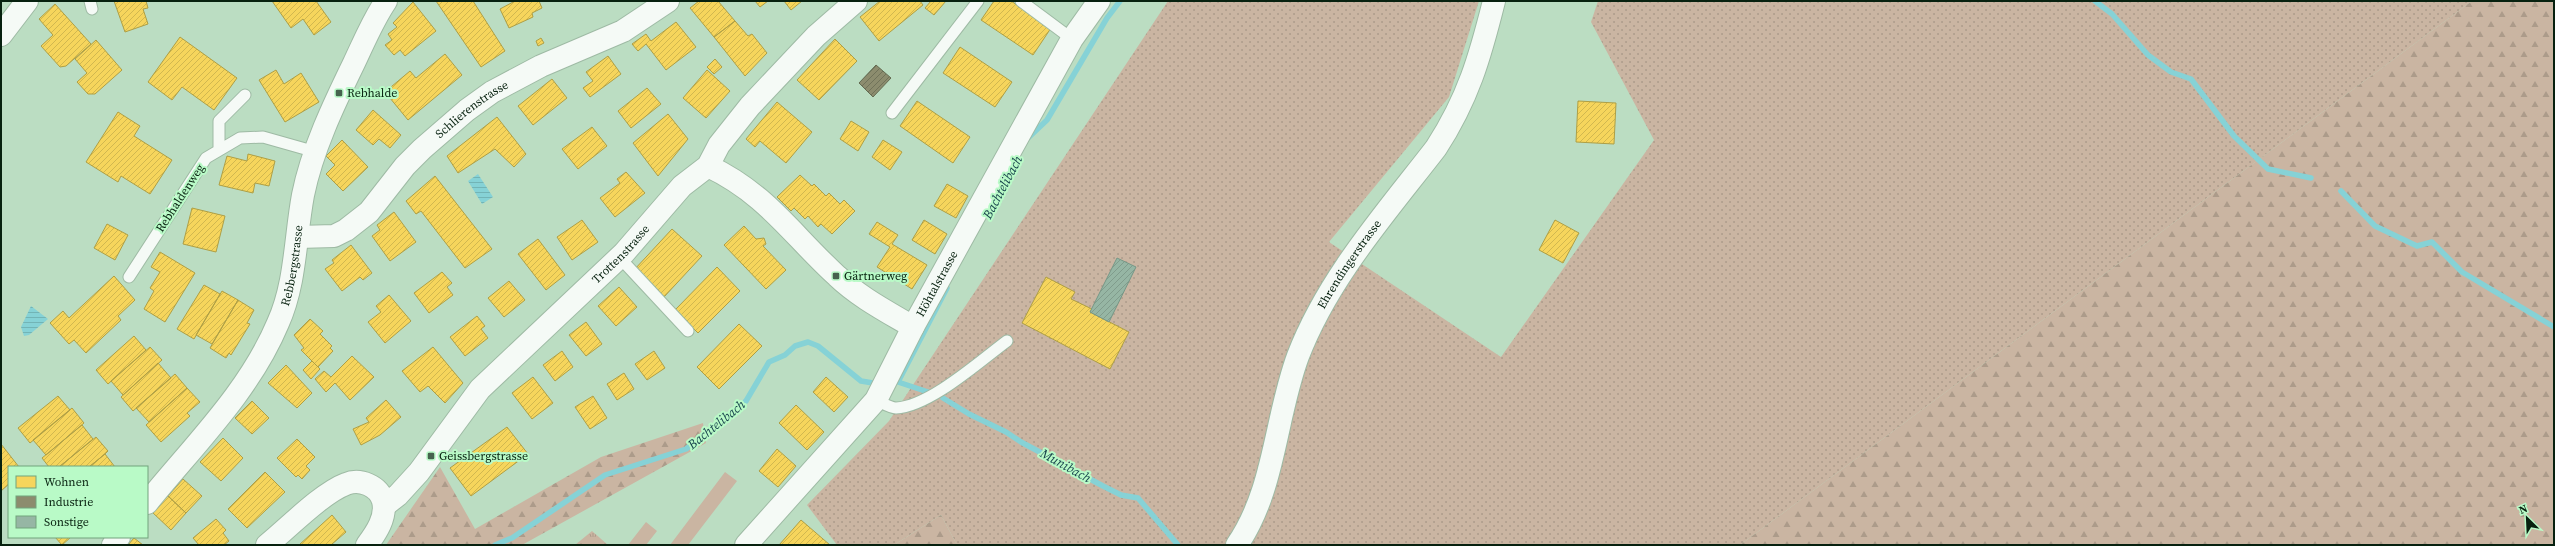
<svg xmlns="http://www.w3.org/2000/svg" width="2555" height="546" viewBox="0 0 2555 546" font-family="'Source Serif 4',serif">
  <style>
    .grass { fill: url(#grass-dots) }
    .forest { fill: url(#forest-firs) }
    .park { fill: url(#park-tufts) }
    .pitch { fill: #cab5a2 }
    .water { fill: url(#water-rules) }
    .homes { fill: url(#homes-hatch); stroke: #ae9f45 }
    .industry { fill: url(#industry-hatch); stroke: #646c52 }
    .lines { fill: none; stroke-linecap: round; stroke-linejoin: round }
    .stream { stroke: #86d2d6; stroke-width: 5.5 }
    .building { fill: url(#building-hatch); stroke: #769786 }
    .lane-casing { stroke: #9ebaa4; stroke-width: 13 }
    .street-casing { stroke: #9ebaa4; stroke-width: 24 }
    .secondary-casing { stroke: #9ebaa4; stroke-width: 24 }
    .lane { stroke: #f5faf6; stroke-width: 11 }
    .street { stroke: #f5faf6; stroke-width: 22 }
    .secondary { stroke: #f5faf6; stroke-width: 22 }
    .poi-dot { fill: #46634e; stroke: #b9fac7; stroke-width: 1.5 }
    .labels { text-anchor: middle; stroke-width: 4; stroke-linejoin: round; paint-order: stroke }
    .poi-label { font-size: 12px; fill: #07210f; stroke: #b9fac7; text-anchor: start }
    .street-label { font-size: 12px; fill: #07210f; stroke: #b9fac7 }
    .water-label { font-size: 13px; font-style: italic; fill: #19454d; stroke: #b9fac7 }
  </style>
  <defs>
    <pattern id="grass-dots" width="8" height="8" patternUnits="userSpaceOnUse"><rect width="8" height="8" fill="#cab5a2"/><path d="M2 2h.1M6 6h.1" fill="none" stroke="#ac9b8a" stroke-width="1.8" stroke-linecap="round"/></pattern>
    <pattern id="forest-firs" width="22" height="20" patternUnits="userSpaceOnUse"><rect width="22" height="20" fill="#cab5a2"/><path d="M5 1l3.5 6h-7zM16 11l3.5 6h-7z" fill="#ac9b8a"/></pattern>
    <pattern id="park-tufts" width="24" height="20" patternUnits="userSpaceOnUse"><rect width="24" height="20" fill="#cab5a2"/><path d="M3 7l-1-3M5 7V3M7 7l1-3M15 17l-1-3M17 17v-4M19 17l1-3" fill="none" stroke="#ac9b8a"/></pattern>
    <pattern id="water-rules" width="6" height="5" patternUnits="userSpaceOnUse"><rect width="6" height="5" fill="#86d2d6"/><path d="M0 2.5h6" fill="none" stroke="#72b4b6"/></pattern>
    <pattern id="homes-hatch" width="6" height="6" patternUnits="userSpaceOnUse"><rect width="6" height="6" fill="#f6d55c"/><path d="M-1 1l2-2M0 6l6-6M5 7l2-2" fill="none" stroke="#d1b74f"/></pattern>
    <pattern id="industry-hatch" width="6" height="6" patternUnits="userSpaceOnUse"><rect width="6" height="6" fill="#8c8c6e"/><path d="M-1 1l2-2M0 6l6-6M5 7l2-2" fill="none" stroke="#707259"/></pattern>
    <pattern id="building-hatch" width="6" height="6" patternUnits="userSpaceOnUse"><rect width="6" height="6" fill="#96b6a4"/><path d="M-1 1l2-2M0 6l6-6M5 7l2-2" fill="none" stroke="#809c8c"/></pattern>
  </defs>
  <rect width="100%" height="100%" fill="#bbddc2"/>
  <path class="grass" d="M1168 1H1479L1449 97 1329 242 1501 357 1654 140 1591 22 1598 1H2472L1740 545H957L941 515 894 545H837L807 505 889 421Z"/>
  <path class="forest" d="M2472 1H2554V545H1740Z
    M703 423 706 443 522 545H386L440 467 475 529 601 457Z
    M941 515 957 545H894Z"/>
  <path class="park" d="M592 531 608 545H575Z"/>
  <path class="pitch" d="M725 472 737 481 688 545H670Z
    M646 522 657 531 646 545H628Z"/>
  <path class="water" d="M478 174 493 197 482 204 468 181Z
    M31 306 48 319 29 335 24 336 21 327Z"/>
  <path class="homes" d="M114 1H146L148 8 143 9 148 24 125 32Z
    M272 1H316L331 22 314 35 303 19 291 28Z
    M436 1H473L505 51 481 67Z
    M515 1H539L542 8 532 13 533 17 509 28 500 9Z
    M699 1H718L735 21 714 37 690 8Z
    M755 1H768L760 7Z
    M784 1H802L791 10Z
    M880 1H920L923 5 879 41 860 17Z
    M931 1H946L934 15 925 8Z
    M994 1H1011L1051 28 1033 55 981 20Z
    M413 2 436 31 405 56 400 50 394 55 385 45 392 40 388 34 397 27 393 23Z
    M55 4 91 44 66 66 60 67 41 46 53 35 39 19Z
    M735 21 748 36 752 34 767 53 745 76 714 37Z
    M676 22 696 47 666 70 646 44 638 51 632 44 646 34 651 41Z
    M180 37 237 78 214 110 182 87 172 100 148 82Z
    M541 38 544 43 538 46 536 41Z
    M835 39 857 61 819 100 797 80Z
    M96 40 122 70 95 94H88L77 82 87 73 75 59Z
    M960 47 1012 82 995 107 943 73Z
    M445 54 462 75 408 120 385 92 410 71 416 78Z
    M608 56 621 74 590 97 583 88 593 81 586 72Z
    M715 59 722 67 714 74 707 67Z
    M276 70 284 84 301 73 319 102 285 122 259 80Z
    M707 70 730 91 706 118 683 98Z
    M552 79 567 98 533 125 518 106Z
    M647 88 661 104 631 128 618 111Z
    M917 101 970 137 953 163 900 126Z
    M1578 101 1616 103 1614 144 1576 142Z
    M777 102 812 132 786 163 760 141 755 147 746 139Z
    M373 110 401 135 390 148 379 139 373 145 356 130Z
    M118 112 140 126 134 136 172 160 150 194 121 176 118 182 86 162Z
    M668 114 688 139 658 176 633 143Z
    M497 117 526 154 514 167 495 149 458 173 447 156Z
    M851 121 869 132 858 151 840 139Z
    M592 127 607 146 578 169 562 149Z
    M342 140 368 167 343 191 326 174 335 165 326 156Z
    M883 140 902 152 890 170 872 157Z
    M248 154 275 161 269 186 255 183 253 193 219 185 227 156 247 161Z
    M626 172 645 193 615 217 600 198 620 183 617 179Z
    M800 175 812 186 814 184 826 196 829 193 840 204 844 200 855 211 832 234 821 224 818 227 808 216 805 219 794 208 791 211 777 197Z
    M435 176 492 249 465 268 421 211 416 214 406 201Z
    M947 184 968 196 956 218 934 206Z
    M192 208 225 216 216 252 183 244Z
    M394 212 416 242 390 261 372 236 380 230 377 225Z
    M582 220 598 242 572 260 557 237Z
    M924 220 947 234 935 254 912 240Z
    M1555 220 1579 233 1563 263 1539 250Z
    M877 222 898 235 892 244 927 265 912 289 877 267 890 247 869 234Z
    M107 224 128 235 115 260 94 248Z
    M744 226 756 239 764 238 766 244 763 246 786 270 766 289 724 245Z
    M672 229 702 256 664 297 634 270Z
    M538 239 565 275 546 290 518 254Z
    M351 245 372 273 363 280 360 277 342 291 325 269 334 263 332 260Z
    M160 252 195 273 165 322 144 309 154 291 150 288 160 272 151 267Z
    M717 267 740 291 698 333 675 310Z
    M442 272 452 283 447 287 453 295 429 313 414 293Z
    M114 276 135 300 118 316 121 320 86 353 74 340 69 344 50 323 63 311 69 318Z
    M1046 277 1075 292 1071 299 1092 309 1090 312 1129 332 1110 369 1022 323Z
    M509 281 525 300 504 317 488 298Z
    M204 285 220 294 194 339 177 329Z
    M619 287 637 307 616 326 598 306Z
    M222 291 238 300 212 344 196 335Z
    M389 295 411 321 385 343 368 322 381 312 376 306Z
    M238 300 254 310 247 323 250 324 231 355 229 353 226 358 210 348Z
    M477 316 485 326 481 329 488 338 465 356 450 337Z
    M310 319 323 331 320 334 332 346 330 348 333 351 318 367 301 350 304 348 294 335Z
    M586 322 602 344 586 356 569 335Z
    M739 324 762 346 719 389 697 367Z
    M134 336 146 350 108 384 96 370Z
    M150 347 162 360 123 395 111 381Z
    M433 347 463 383 445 403 428 386 420 392 402 371Z
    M562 351 573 367 555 381 543 365Z
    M654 351 665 368 647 380 635 364Z
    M352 356 374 377 350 400 335 383 326 392 315 379 324 371 331 377Z
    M312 361 320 369 311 379 303 370Z
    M158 363 171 378 133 411 121 397Z
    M286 365 312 393 297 408 268 383Z
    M624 373 634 389 617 400 607 384Z
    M175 374 187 388 149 422 136 408Z
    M533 377 553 403 532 419 512 393Z
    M826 377 848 397 834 412 813 392Z
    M187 388 200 402 187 413 190 416 161 442 146 425Z
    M58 396 70 410 30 443 18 428Z
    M593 396 607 418 590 429 575 407Z
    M386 400 401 417 380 435 361 445 353 429 369 422 366 418Z
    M252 401 269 418 252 434 235 418Z
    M796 405 824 432 807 450 779 423Z
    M72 408 84 423 46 455 33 440Z
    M82 425 93 439 59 467H49L42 458Z
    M507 427 528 454 471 496 450 468Z
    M96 437 108 451 105 454 89 467H59Z
    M223 438 243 458 221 481 200 462Z
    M297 439 315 457 306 466 310 470 302 479 298 475 296 477 277 458Z
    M1 444 19 467H9V484L1 491Z
    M777 449 796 466 778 487 759 471Z
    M105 454 115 467H89Z
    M265 472 285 492 247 528 228 509Z
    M183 479 202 496 186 513 168 496Z
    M168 496 186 513 171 530 152 512Z
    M332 515 346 532 331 545H299Z
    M216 519 226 530 223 533 229 541 224 545H199L193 538Z
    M801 520 830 545H779Z
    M55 537H71L62 545Z
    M134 538 143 545H128Z"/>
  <path class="industry" d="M876 65 891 78 873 97 859 83Z"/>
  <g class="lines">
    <path class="stream" d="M2095 1 2112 14 2148 55 2171 72 2191 79 2234 136 2268 169 2311 178
      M1028 138 1047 120 1107 18 1120 1
      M2341 191 2375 226 2417 246 2432 242 2462 272 2554 327
      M931 393 898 382 947 288
      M943 398 969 414 1006 432 1021 442 1103 486 1121 495 1138 498 1178 545
      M495 545 512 538 605 475 686 449 746 401 769 362 785 355 795 346 808 342 818 346 861 381 873 383"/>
  </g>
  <path class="building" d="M1117 258 1136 267 1109 322 1090 312Z"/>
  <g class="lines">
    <g class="lane-casing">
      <path id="lane" d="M90 1 92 9
        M1021 1 1072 39
        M892 113 978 1
        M219 150V121L245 95
        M620 258 688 331
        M129 277 206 158 240 138 263 137 316 152
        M876 400C881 402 890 408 896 408 929 407 980 361 1007 341"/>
    </g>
    <g class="street-casing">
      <g id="street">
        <path d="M1 35 27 1"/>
        <path d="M708 166C767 194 791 234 837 276 859 297 886 311 913 327"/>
        <path id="s1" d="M298 237 334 236 346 230 369 212 405 166 422 149 467 110 492 92 541 66 623 31 668 1"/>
        <path id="s2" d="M147 503C194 445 249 392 278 323 296 283 295 238 303 195 312 150 334 104 354 63 364 42 373 20 386 1"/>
        <path id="s3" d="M384 506 398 495 419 472 480 389 624 253 682 186 708 166 719 145 750 106 816 36 856 1"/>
        <path d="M113 545 119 537"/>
        <path d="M267 545C288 528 322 493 346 484 360 478 379 486 383 501 387 517 376 533 367 545"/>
        <path id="s4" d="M746 545 876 400 913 327 1072 39 1099 1"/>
      </g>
    </g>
    <g class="secondary-casing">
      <g id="secondary">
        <path id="s5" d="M1237 545C1275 490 1275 418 1298 356 1328 278 1385 214 1436 148 1468 99 1480 57 1494 1"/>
      </g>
    </g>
    <use href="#lane" class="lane"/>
    <use href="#street" class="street"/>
    <use href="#secondary" class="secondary"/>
  </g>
  <g class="poi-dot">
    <rect x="335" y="89" width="8" height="8" rx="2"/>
    <rect x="832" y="272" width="8" height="8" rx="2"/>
    <rect x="427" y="452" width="8" height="8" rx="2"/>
  </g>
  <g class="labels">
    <g class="poi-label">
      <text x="347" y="97">Rebhalde</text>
      <text x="844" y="280">Gärtnerweg</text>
      <text x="439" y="460">Geissbergstrasse</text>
    </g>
    <g class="street-label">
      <text dy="4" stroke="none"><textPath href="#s1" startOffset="225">Schlierenstrasse</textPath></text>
      <text transform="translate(180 198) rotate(-57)" y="4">Rebhaldenweg</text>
      <text dy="4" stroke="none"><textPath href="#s3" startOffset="347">Trottenstrasse</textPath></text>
      <text dy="4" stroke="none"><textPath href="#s2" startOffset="283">Rebbergstrasse</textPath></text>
      <text dy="4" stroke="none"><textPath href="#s5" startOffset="305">Ehrendingerstrasse</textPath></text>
      <text dy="4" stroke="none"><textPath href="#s4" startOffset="326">Höhtalstrasse</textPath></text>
    </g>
    <g class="water-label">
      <text transform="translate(1002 187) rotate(-62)" y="5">Bachtelibach</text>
      <text transform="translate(716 424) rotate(-39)" y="5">Bachtelibach</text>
      <text transform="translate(1066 465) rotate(29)" y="5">Munibach</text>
    </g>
  </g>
  <rect width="2555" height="546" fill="none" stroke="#07210f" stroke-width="4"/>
  <rect x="8" y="466" width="140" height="72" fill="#b9fac7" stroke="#72a37d"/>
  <rect x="16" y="476" width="20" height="12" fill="#f6d55c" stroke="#72a37d"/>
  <text x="44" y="486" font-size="12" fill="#07210f">Wohnen</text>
  <rect x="16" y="496" width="20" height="12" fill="#8c8c6e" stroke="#72a37d"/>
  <text x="44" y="506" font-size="12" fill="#07210f">Industrie</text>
  <rect x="16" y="516" width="20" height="12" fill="#96b6a4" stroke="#72a37d"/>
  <text x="44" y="526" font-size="12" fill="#07210f">Sonstige</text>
  <g transform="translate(2527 518) rotate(336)" stroke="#b9fac7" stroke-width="3" paint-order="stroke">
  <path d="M0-3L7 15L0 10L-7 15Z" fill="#07210f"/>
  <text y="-6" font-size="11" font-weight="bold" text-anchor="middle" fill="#07210f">N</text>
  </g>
</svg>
